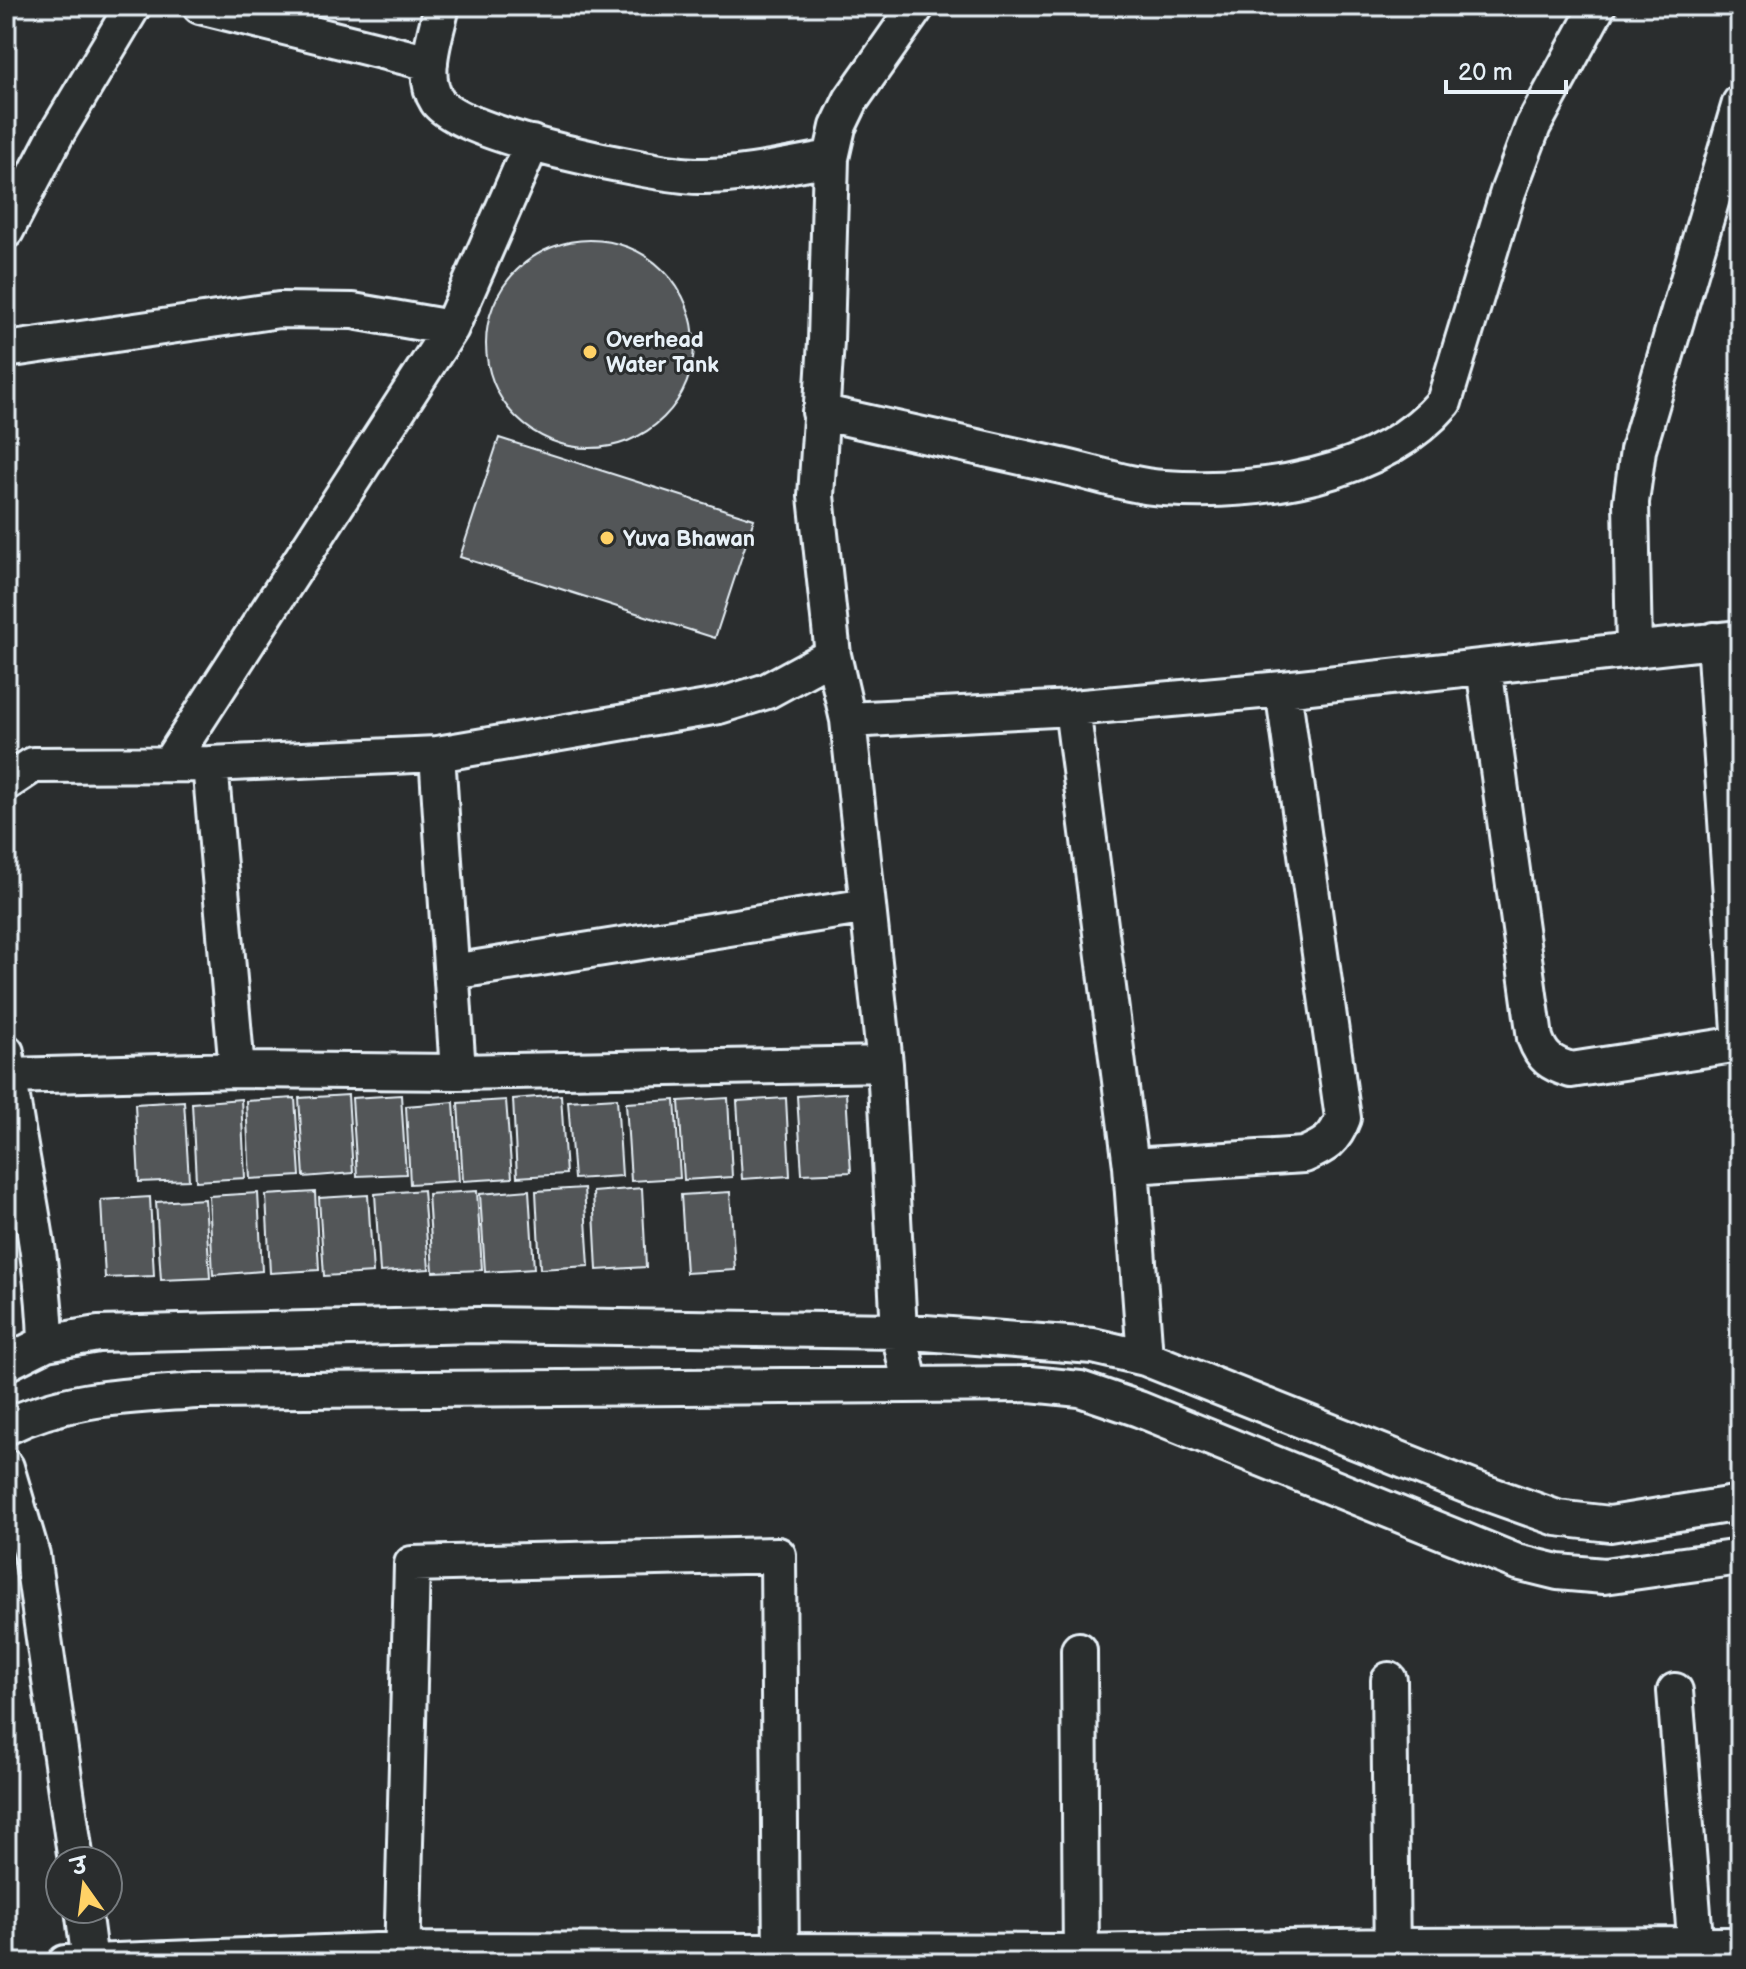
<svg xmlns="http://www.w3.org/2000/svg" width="1746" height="1969" viewBox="0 0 1746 1969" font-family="'Balsamiq Sans','Playpen Sans Deva',sans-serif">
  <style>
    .building { fill: #535759; stroke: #e8f1f8; stroke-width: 2 }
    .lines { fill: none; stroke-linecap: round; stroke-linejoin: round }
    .minor-casing { stroke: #e8f1f8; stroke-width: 40 }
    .minor { stroke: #2a2d2e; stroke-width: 34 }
    .poi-dot { fill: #ffd166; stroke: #2a2d2e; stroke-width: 3 }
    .labels { text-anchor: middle; stroke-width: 6; stroke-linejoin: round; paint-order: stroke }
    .poi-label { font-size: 22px; font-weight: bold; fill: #e8f1f8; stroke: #2a2d2e; text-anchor: start }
  </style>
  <rect width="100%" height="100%" fill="#2a2d2e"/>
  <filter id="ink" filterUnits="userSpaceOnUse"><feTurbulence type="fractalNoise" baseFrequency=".0125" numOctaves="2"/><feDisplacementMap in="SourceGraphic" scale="16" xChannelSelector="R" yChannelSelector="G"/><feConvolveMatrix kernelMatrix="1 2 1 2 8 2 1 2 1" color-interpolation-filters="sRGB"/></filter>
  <g filter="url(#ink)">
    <path class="building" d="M486 344a104 104 0 1 1 208 0a104 104 0 1 1-208 0Z
      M499 438 754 519 715 638 460 557Z
      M846 1093 851 1172 802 1174 797 1096Z
      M348 1095 353 1173 304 1177 299 1098Z
      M401 1095 406 1174 357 1176 352 1098Z
      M561 1095 566 1174 517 1177 513 1099Z
      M295 1098 300 1176 250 1179 246 1101Z
      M617 1098 622 1176 574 1179 568 1101Z
      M728 1098 732 1177 684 1180 679 1101Z
      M786 1098 790 1176 742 1179 737 1101Z
      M241 1099 245 1178 196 1181 192 1103Z
      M506 1100 512 1178 463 1181 458 1103Z
      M675 1100 680 1178 631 1181 626 1103Z
      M184 1101 189 1180 139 1182 135 1104Z
      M454 1102 459 1181 410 1184 406 1106Z
      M584 1188 589 1266 540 1269 536 1191Z
      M642 1188 646 1267 597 1270 593 1192Z
      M423 1190 429 1269 380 1272 375 1194Z
      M529 1190 534 1269 485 1272 480 1194Z
      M477 1191 482 1270 433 1272 428 1194Z
      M315 1192 319 1270 270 1273 266 1195Z
      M730 1192 735 1270 686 1273 681 1195Z
      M258 1193 262 1271 213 1275 209 1196Z
      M368 1195 373 1273 324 1276 319 1198Z
      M150 1197 154 1276 105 1278 101 1200Z
      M205 1199 210 1278 161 1280 156 1202Z"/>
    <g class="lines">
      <g class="minor-casing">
        <path id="minor" d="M200 6 430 63
          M442 6C436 34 420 75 437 101 458 135 654 175 698 176 742 177 788 165 831 158
          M6 231 57 133 133 6
          M6 350 279 310 353 311 451 328
          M820 412C899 429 978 447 1057 465 1091 472 1129 486 1164 488 1258 494 1379 478 1444 402L1508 192 1533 126 1598 6
          M1714 640 1740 1030
          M1634 650 1631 502 1638 450 1740 103
          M1484 667 1535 1038C1542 1058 1551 1064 1571 1070L1740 1044
          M1072 708 1131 1166 1145 1358
          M848 720 1072 708 1283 689 1740 638
          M437 754 458 1072
          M169 764 451 328 532 143
          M210 764 237 1070
          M6 783 33 765 210 764 437 754 719 706 767 691 833 655
          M452 972 868 906
          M6 1052C16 1149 44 1245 46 1343
          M8 1076 237 1070 458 1072 885 1064
          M1131 1166 1304 1155C1325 1146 1335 1140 1343 1118L1283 689
          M6 1363 46 1343 98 1334 479 1325 899 1331 1093 1346 1145 1358 1475 1489 1557 1518 1610 1524 1740 1503
          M910 1384 899 1331 885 1064 848 720 833 655 816 496 826 341 831 158 838 127 851 100 917 6
          M6 1427C66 1397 130 1396 196 1391L1030 1384 1080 1389 1139 1409 1517 1562 1558 1572 1604 1576 1740 1557
          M6 1467 32 1555 76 1861
          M1079 1650 1081 1963
          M1389 1680 1392 1963
          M1675 1691 1697 1963
          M83 1909 90 1962
          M65 1963 402 1950 1080 1952 1392 1946 1740 1945
          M402 1963 412 1564 778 1555 781 1963"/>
      </g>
      <use href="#minor" class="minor"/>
    </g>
  </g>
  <g class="poi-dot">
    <circle cx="590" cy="352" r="8"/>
    <circle cx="607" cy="538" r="8"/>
  </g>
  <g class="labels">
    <g class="poi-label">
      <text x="606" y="347">Overhead<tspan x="606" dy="25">Water Tank</tspan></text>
      <text x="623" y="546">Yuva Bhawan</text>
    </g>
  </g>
  <rect width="1746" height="1969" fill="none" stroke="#2a2d2e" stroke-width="32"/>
  <rect x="16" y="16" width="1714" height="1937" fill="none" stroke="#e8f1f8" stroke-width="3" filter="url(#ink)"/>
  <g transform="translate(84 1885) rotate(346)"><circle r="38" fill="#2a2d2e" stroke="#767b7f" stroke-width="2"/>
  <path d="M0-6L14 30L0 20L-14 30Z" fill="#ffd166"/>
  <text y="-12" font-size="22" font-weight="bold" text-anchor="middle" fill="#e8f1f8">उ</text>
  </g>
  <path d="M1446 80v12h120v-12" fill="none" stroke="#e8f1f8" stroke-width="4"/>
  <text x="1458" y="80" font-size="24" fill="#e8f1f8" stroke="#2a2d2e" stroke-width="6" paint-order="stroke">20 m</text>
</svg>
